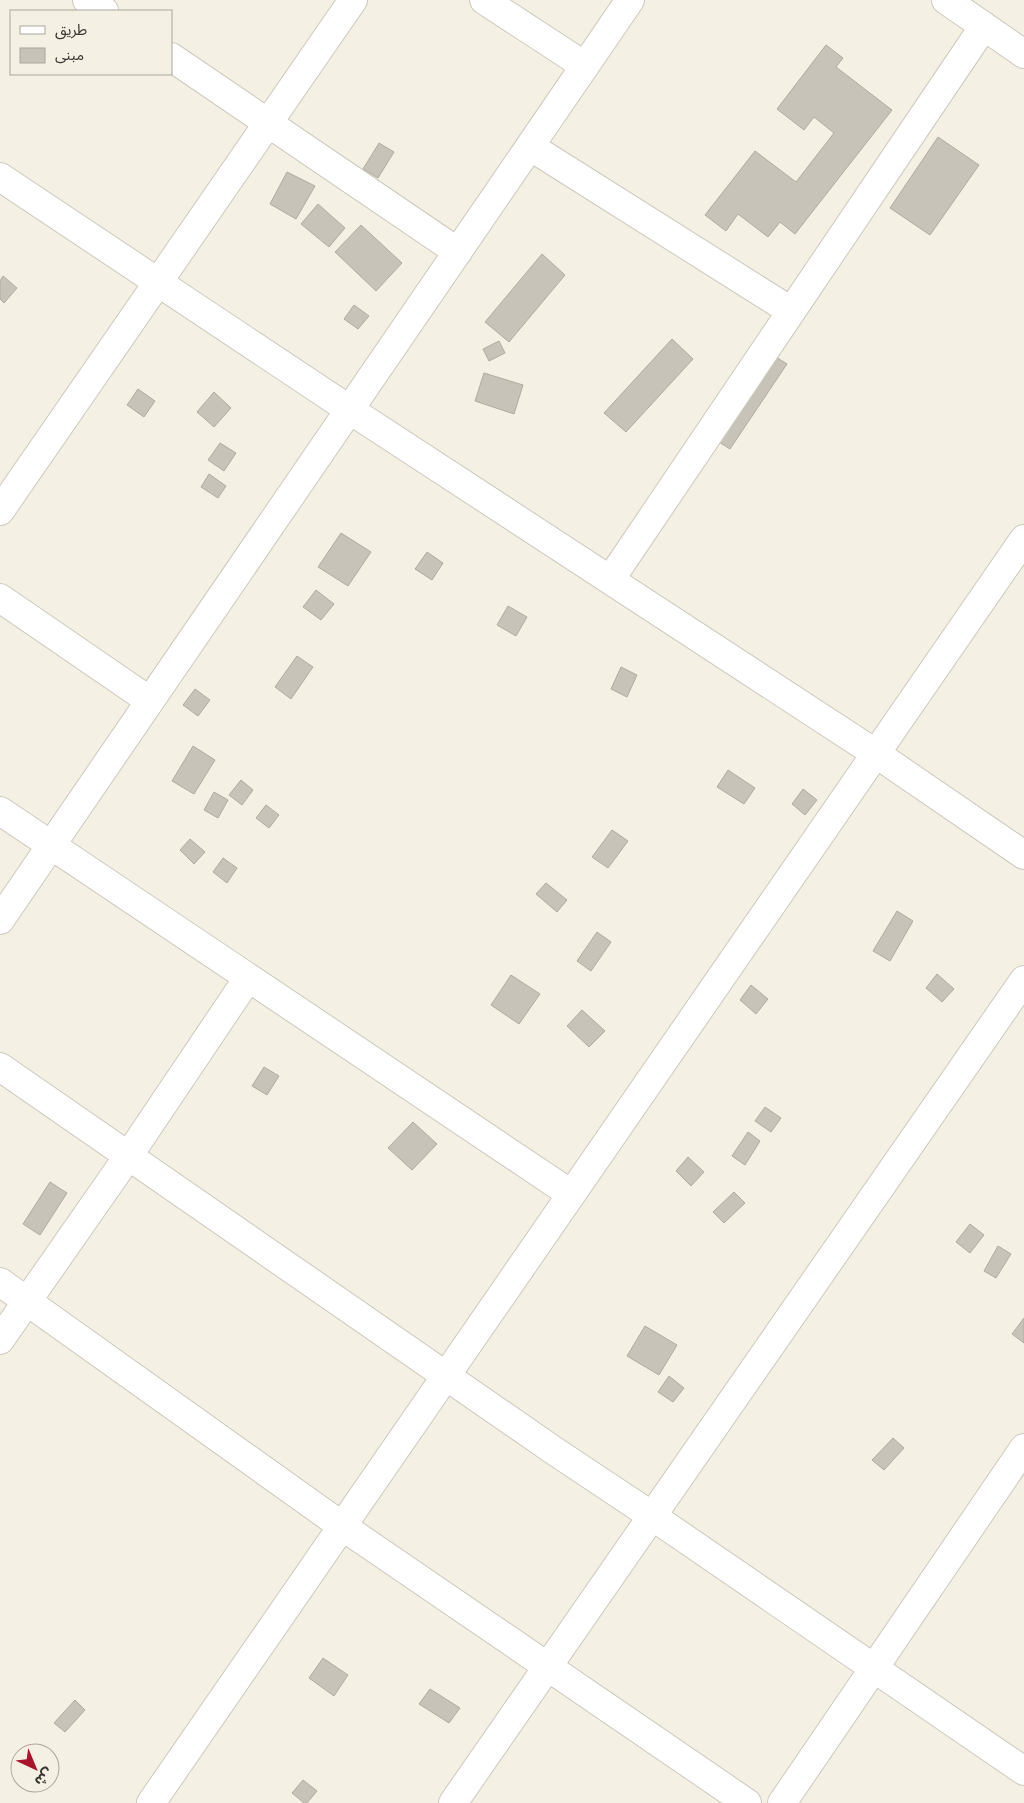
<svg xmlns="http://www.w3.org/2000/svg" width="1024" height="1803" viewBox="0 0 1024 1803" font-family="Lato,'Noto Sans Arabic',sans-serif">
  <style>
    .building { fill: #c8c3b8; stroke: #b0aba0 }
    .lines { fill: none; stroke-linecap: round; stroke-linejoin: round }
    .street-casing { stroke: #cdc8bd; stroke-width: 30 }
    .secondary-casing { stroke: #cdc8bd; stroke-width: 30 }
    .street { stroke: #fff; stroke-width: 28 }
    .secondary { stroke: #fff; stroke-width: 28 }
  </style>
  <rect width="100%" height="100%" fill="#f5f0e4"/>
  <path class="building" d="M826 45 843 58 836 67 892 110 795 234 780 222 768 237 738 214 726 231 705 215 755 151 796 182 834 133 814 117 804 130 777 109Z
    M938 137 979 165 930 235 890 208Z
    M379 143 394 152 378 178 363 169Z
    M287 172 315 186 296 219 270 204Z
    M318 204 345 228 329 247 301 224Z
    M361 225 402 263 376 291 335 252Z
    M542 254 565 275 509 342 485 322Z
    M3 276 17 288 4 303 0 299V281Z
    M354 305 369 316 358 329 344 319Z
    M672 339 693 359 626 432 604 413Z
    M499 341 505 353 489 361 483 349Z
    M768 352 787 364 730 449 711 437Z
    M484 373 523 385 514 414 475 401Z
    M138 389 155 401 144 417 127 405Z
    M214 392 231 408 214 427 197 412Z
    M220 443 236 453 224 471 208 460Z
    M209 474 226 486 218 498 201 487Z
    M341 533 371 552 348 586 318 567Z
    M427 552 443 563 432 580 415 569Z
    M316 590 334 604 321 620 303 607Z
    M508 606 527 617 516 636 497 625Z
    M297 656 313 667 291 699 275 687Z
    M621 667 637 675 627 697 611 689Z
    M195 689 210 700 198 716 183 705Z
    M193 746 215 760 194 794 172 781Z
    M728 770 755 788 744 804 717 787Z
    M241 780 253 790 242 805 229 795Z
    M803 789 817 800 805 815 792 804Z
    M214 792 228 800 218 818 204 810Z
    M266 805 279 815 269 828 256 818Z
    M612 830 628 841 608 868 592 857Z
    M190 839 205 852 194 864 180 850Z
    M223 858 237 868 227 883 213 872Z
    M546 883 567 900 557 912 536 894Z
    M897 911 913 921 890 961 873 951Z
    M597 932 611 942 591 971 577 961Z
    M937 974 954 989 942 1002 926 988Z
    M511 975 540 994 519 1024 491 1005Z
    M751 985 768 999 756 1014 740 1000Z
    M582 1010 605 1031 589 1047 567 1026Z
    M264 1067 279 1076 267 1095 252 1086Z
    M765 1107 781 1118 771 1132 755 1121Z
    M413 1122 437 1144 412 1170 388 1148Z
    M748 1132 760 1141 745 1165 732 1156Z
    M688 1157 704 1172 691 1186 676 1171Z
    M50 1182 67 1193 40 1235 23 1224Z
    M734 1192 745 1203 724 1223 713 1212Z
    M970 1224 984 1235 970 1253 956 1242Z
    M998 1246 1011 1254 996 1278 984 1271Z
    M1024 1318V1343L1012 1334Z
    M645 1326 677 1345 659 1375 627 1356Z
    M669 1376 684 1388 673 1402 658 1392Z
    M893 1438 904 1448 884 1470 872 1460Z
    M323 1658 348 1675 334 1696 309 1678Z
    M430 1689 460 1708 449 1723 419 1704Z
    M75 1700 85 1710 65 1732 54 1723Z
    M303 1780 317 1791 307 1803H304L292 1793Z"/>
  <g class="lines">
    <g class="street-casing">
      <path id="street" d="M87 0 104 11
        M484 0 585 66
        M946 0 1024 54
        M171 57 458 252
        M531 147 791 311
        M0 177 350 410 875 753 1024 855
        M0 511 353 0
        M610 580 984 26
        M0 598 150 701
        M0 811 571 1194
        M0 920 630 0
        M0 1282 342 1526 747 1803
        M0 1340 129 1155 248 978
        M652 1516 1024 1771
        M151 1803 1024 539
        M782 1803 1024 1448"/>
    </g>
    <g class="secondary-casing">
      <path id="secondary" d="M0 1067 553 1450 652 1516
        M453 1803 1024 980"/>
    </g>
    <use href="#street" class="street"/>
    <use href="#secondary" class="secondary"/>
  </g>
  <rect x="10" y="10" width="162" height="65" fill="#f5f0e4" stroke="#a9a69d"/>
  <rect x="20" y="26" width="25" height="8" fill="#ffffff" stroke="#a9a69d"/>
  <text x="55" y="35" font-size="15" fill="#383632">طريق</text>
  <rect x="20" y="48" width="25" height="15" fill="#c8c3b8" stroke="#a9a69d"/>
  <text x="55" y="60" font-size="15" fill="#383632">مبنى</text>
  <g transform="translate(35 1768) rotate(136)"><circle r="24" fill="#f5f0e4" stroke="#a9a69d"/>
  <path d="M0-4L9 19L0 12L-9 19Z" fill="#a9122b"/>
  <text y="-8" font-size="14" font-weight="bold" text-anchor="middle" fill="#383632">ش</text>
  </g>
</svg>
